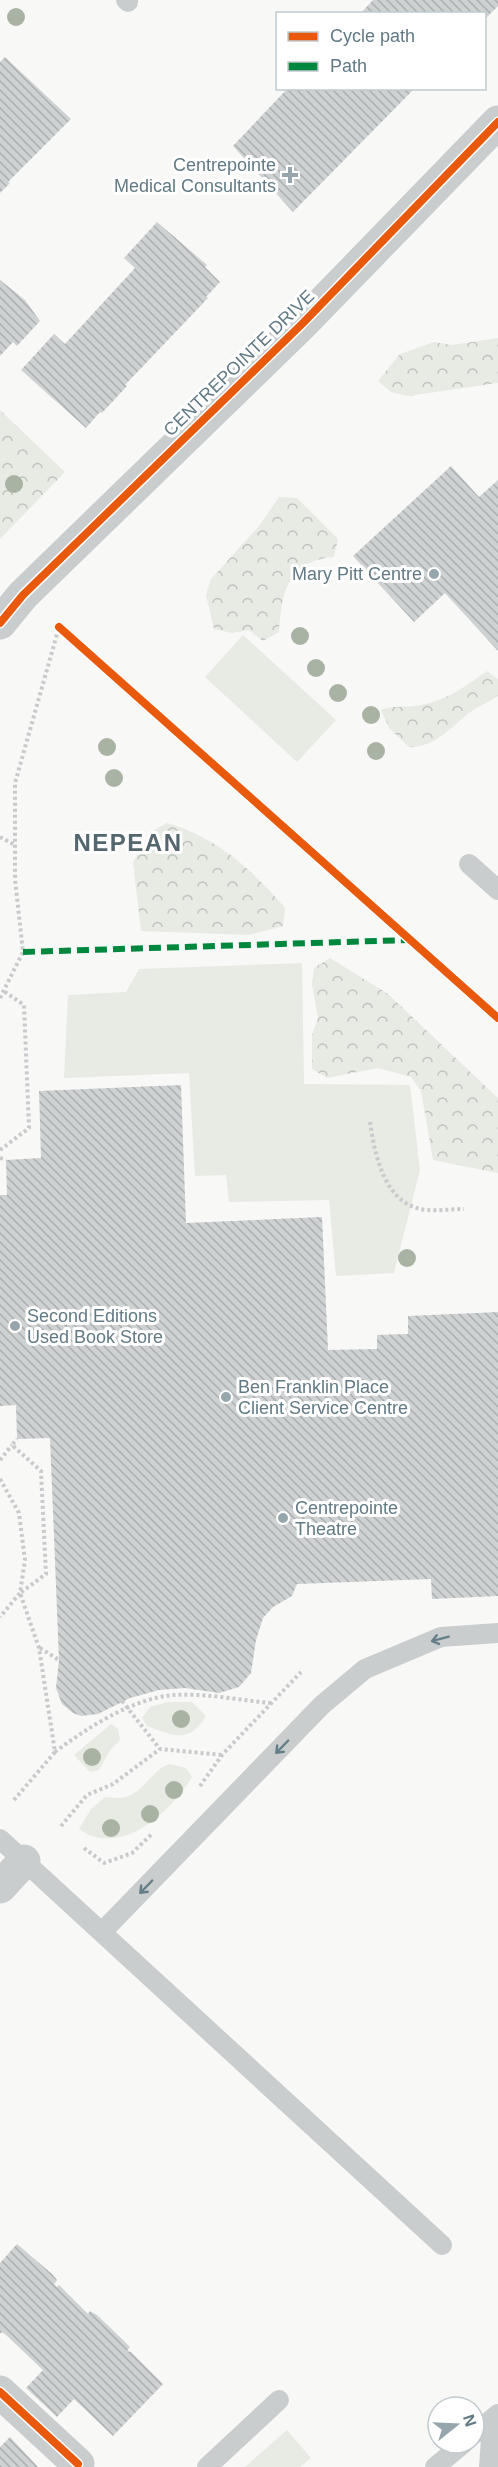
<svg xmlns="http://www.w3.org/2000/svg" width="498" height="2467" viewBox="0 0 498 2467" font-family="Helvetica,sans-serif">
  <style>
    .green { fill: #e8eae4 }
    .forest { fill: url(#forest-crowns) }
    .building { fill: url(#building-back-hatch) }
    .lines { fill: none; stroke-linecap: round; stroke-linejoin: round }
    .path { stroke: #c8cacb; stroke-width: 4; stroke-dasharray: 3 3; stroke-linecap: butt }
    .service { stroke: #cacdcd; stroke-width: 20 }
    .minor { stroke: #cacdcd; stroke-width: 33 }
    .tertiary { stroke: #cacdcd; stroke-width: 33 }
    .quiet { stroke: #00873e; stroke-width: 6; stroke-dasharray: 12 6; stroke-linecap: butt }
    .cycleway-casing { stroke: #fff; stroke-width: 11 }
    .cycleway { stroke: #e8590c; stroke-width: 8 }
    .tree { fill: #a9b3a4 }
    .oneway { stroke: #667e88 }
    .poi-dot { fill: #96a6ac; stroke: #fff; stroke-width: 2 }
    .labels { text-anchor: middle; stroke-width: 6; stroke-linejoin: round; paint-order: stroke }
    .poi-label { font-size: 18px; fill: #617a84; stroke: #fff; text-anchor: start }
    .street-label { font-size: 18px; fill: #617a84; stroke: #fff }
    .district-label { font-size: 24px; font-weight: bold; letter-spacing: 1.5px; fill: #54666e; stroke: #fff }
  </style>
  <defs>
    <pattern id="forest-crowns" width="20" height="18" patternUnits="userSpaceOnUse" patternTransform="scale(1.5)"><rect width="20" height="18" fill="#e8eae4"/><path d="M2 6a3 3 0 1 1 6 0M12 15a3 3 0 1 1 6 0" fill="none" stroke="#bfc3be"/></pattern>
    <pattern id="building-back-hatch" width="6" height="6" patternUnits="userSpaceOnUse" patternTransform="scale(1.5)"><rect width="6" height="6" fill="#cfd2d2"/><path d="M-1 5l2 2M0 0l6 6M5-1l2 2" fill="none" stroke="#abafb0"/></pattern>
  </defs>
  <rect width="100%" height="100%" fill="#f8f8f7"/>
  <path class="green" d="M243 635 336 720 297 762 205 677Z
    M302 963 304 1084 410 1085 420 1170 394 1273 336 1276 329 1200 229 1202 226 1175 195 1176 189 1073 64 1078 68 995 126 992 139 969Z
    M167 1702H192L206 1716C189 1744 174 1736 147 1726L142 1718 150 1707Z
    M111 1724 118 1729 120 1740 111 1749 99 1770 90 1772 74 1755Z
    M170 1764 186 1768 192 1777C171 1812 120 1859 79 1829L91 1809 105 1797C111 1797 119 1799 125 1797 144 1793 152 1769 170 1764Z
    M287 2430 311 2458 300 2467H245Z"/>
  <path class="forest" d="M498 338V383L408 396 391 392 378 381 400 354 434 342 452 345Z
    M0 410 65 472 0 539Z
    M279 497 297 498 338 539 334 557C287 561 282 592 279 632L263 641 249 630 232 633 214 629 206 595 211 579 259 526Z
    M487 671 498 679V696C489 702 478 706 469 713 450 728 436 747 409 747L389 728 381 710C393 705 403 708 414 706 443 703 465 687 487 671Z
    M167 823C216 837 253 870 285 908L283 926 249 935 141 931 133 862 151 832Z
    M330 958 388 994 498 1098V1173L433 1160 421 1091 411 1077 378 1068 327 1078 312 1069V1035L318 1018 312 985 314 968Z"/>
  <path class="building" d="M373 0H498V6L484 20V14H360Z
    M5 57 71 119 8 182 10 183 0 193V62Z
    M288 88H415L293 212 233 146Z
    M157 222 207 265 205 267 220 282 206 297 208 298 125 385 127 386 102 413 100 412 86 428 21 370 54 334 65 344 135 268 124 258Z
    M0 280 25 300 40 321 17 346 13 342 0 356Z
    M451 466 479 497 498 480V651L445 593 414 622 353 556Z
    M181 1085 186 1223 322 1217 328 1350 377 1349V1335L408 1334V1316L498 1312V1596L432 1599 431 1579 297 1584 292 1596 273 1607 263 1618 256 1640 251 1673 239 1687 219 1693 185 1688 159 1690 130 1698 98 1714 81 1716 73 1713 62 1704 56 1688 59 1660 50 1438 17 1439 16 1405 0 1406V1195H7L6 1160 41 1158 39 1091Z
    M17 2244 52 2274 57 2280 54 2284 57 2287 59 2285 88 2314 90 2311 97 2315 124 2341 130 2347 127 2351 131 2352 163 2384 113 2436 74 2399 57 2417 26 2388 43 2370 6 2335 2 2332 0 2334V2263Z
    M10 2437 38 2467H0V2447Z"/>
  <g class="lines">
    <path class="path" d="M0 837 15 845
      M0 998 23 952 15 879V783L59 627
      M370 1122C375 1155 384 1205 426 1210 438 1211 451 1209 464 1209
      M0 1150 29 1128 24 1005 5 992
      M0 1158 6 1160
      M0 1460 12 1445
      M0 1479 19 1513 25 1560 20 1593 0 1617
      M40 1648 59 1660
      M122 1701 160 1749
      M55 1752C87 1728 133 1698 174 1695 205 1693 239 1700 270 1703
      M200 1786 222 1755 301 1672
      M14 1800 55 1752 39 1648 20 1593 46 1574 41 1471 12 1445 17 1439
      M61 1826 87 1795 113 1784 160 1749 222 1755
      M84 1848 104 1863 132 1853 152 1834"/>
    <path class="service" d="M126 0 128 2
      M469 864 498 890
      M0 1839 442 2245
      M102 1932 322 1705 365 1669 441 1637 498 1633
      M474 2434 498 2414
      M207 2467 279 2400
      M435 2467 464 2443
      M489 2467 491 2439 498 2422"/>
    <path class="minor" d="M0 1887 24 1861
      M0 2392 78 2464"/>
    <path class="tertiary" d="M0 623 23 595 302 324 498 122"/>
    <path class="quiet" d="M23 952 408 940"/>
    <g class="cycleway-casing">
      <path id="cycleway" d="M0 623 23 595 302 324 498 122
        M59 627 498 1018
        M0 2392 78 2464"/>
    </g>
    <use href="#cycleway" class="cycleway"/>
  </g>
  <g class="tree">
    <circle cx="16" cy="17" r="9"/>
    <circle cx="14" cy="484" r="9"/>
    <circle cx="300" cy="636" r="9"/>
    <circle cx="316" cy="668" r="9"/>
    <circle cx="338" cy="693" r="9"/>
    <circle cx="371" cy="715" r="9"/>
    <circle cx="107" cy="747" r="9"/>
    <circle cx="376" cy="751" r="9"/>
    <circle cx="114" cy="778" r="9"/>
    <circle cx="407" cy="1258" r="9"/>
    <circle cx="181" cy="1719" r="9"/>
    <circle cx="92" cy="1757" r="9"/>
    <circle cx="174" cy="1790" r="9"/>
    <circle cx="150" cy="1814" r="9"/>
    <circle cx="111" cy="1828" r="9"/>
  </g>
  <defs><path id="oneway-shaft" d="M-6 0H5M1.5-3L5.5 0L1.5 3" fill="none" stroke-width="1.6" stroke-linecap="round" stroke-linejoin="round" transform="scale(1.5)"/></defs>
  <g class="oneway">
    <use href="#oneway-shaft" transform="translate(440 1639) rotate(165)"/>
    <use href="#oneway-shaft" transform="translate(282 1747) rotate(134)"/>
    <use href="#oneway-shaft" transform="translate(146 1887) rotate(134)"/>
  </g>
  <g class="poi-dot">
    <path d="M287 166h6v6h6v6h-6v6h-6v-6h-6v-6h6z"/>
    <circle cx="434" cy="574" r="6"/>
    <circle cx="15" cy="1326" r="6"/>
    <circle cx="226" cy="1397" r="6"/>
    <circle cx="283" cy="1518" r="6"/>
  </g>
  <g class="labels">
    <g class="poi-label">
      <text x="276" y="171" text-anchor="end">Centrepointe<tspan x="276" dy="21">Medical Consultants</tspan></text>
      <text x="422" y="580" text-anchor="end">Mary Pitt Centre</text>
      <text x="27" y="1322">Second Editions<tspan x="27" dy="21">Used Book Store</tspan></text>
      <text x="238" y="1393">Ben Franklin Place<tspan x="238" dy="21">Client Service Centre</tspan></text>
      <text x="295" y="1514">Centrepointe<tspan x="295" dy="21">Theatre</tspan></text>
    </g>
    <g class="street-label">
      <text transform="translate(239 363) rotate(-44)" y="6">CENTREPOINTE DRIVE</text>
    </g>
    <g class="district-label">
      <text x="128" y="851">NEPEAN</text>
    </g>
  </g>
  <rect x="276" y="12" width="210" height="78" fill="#ffffff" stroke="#c0cace" stroke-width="1.5"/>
  <rect x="288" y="32" width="30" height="9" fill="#e8590c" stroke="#c0cace" stroke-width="1.5"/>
  <text x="330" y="42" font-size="18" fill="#617a84">Cycle path</text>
  <rect x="288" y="62" width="30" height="9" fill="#00873e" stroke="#c0cace" stroke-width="1.5"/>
  <text x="330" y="72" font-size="18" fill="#617a84">Path</text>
  <g transform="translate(456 2425) rotate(72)"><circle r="28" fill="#ffffff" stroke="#c0cace" stroke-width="1.5"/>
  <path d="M0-4.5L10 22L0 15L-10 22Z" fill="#96a6ac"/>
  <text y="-9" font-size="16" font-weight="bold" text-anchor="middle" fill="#617a84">N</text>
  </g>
</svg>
